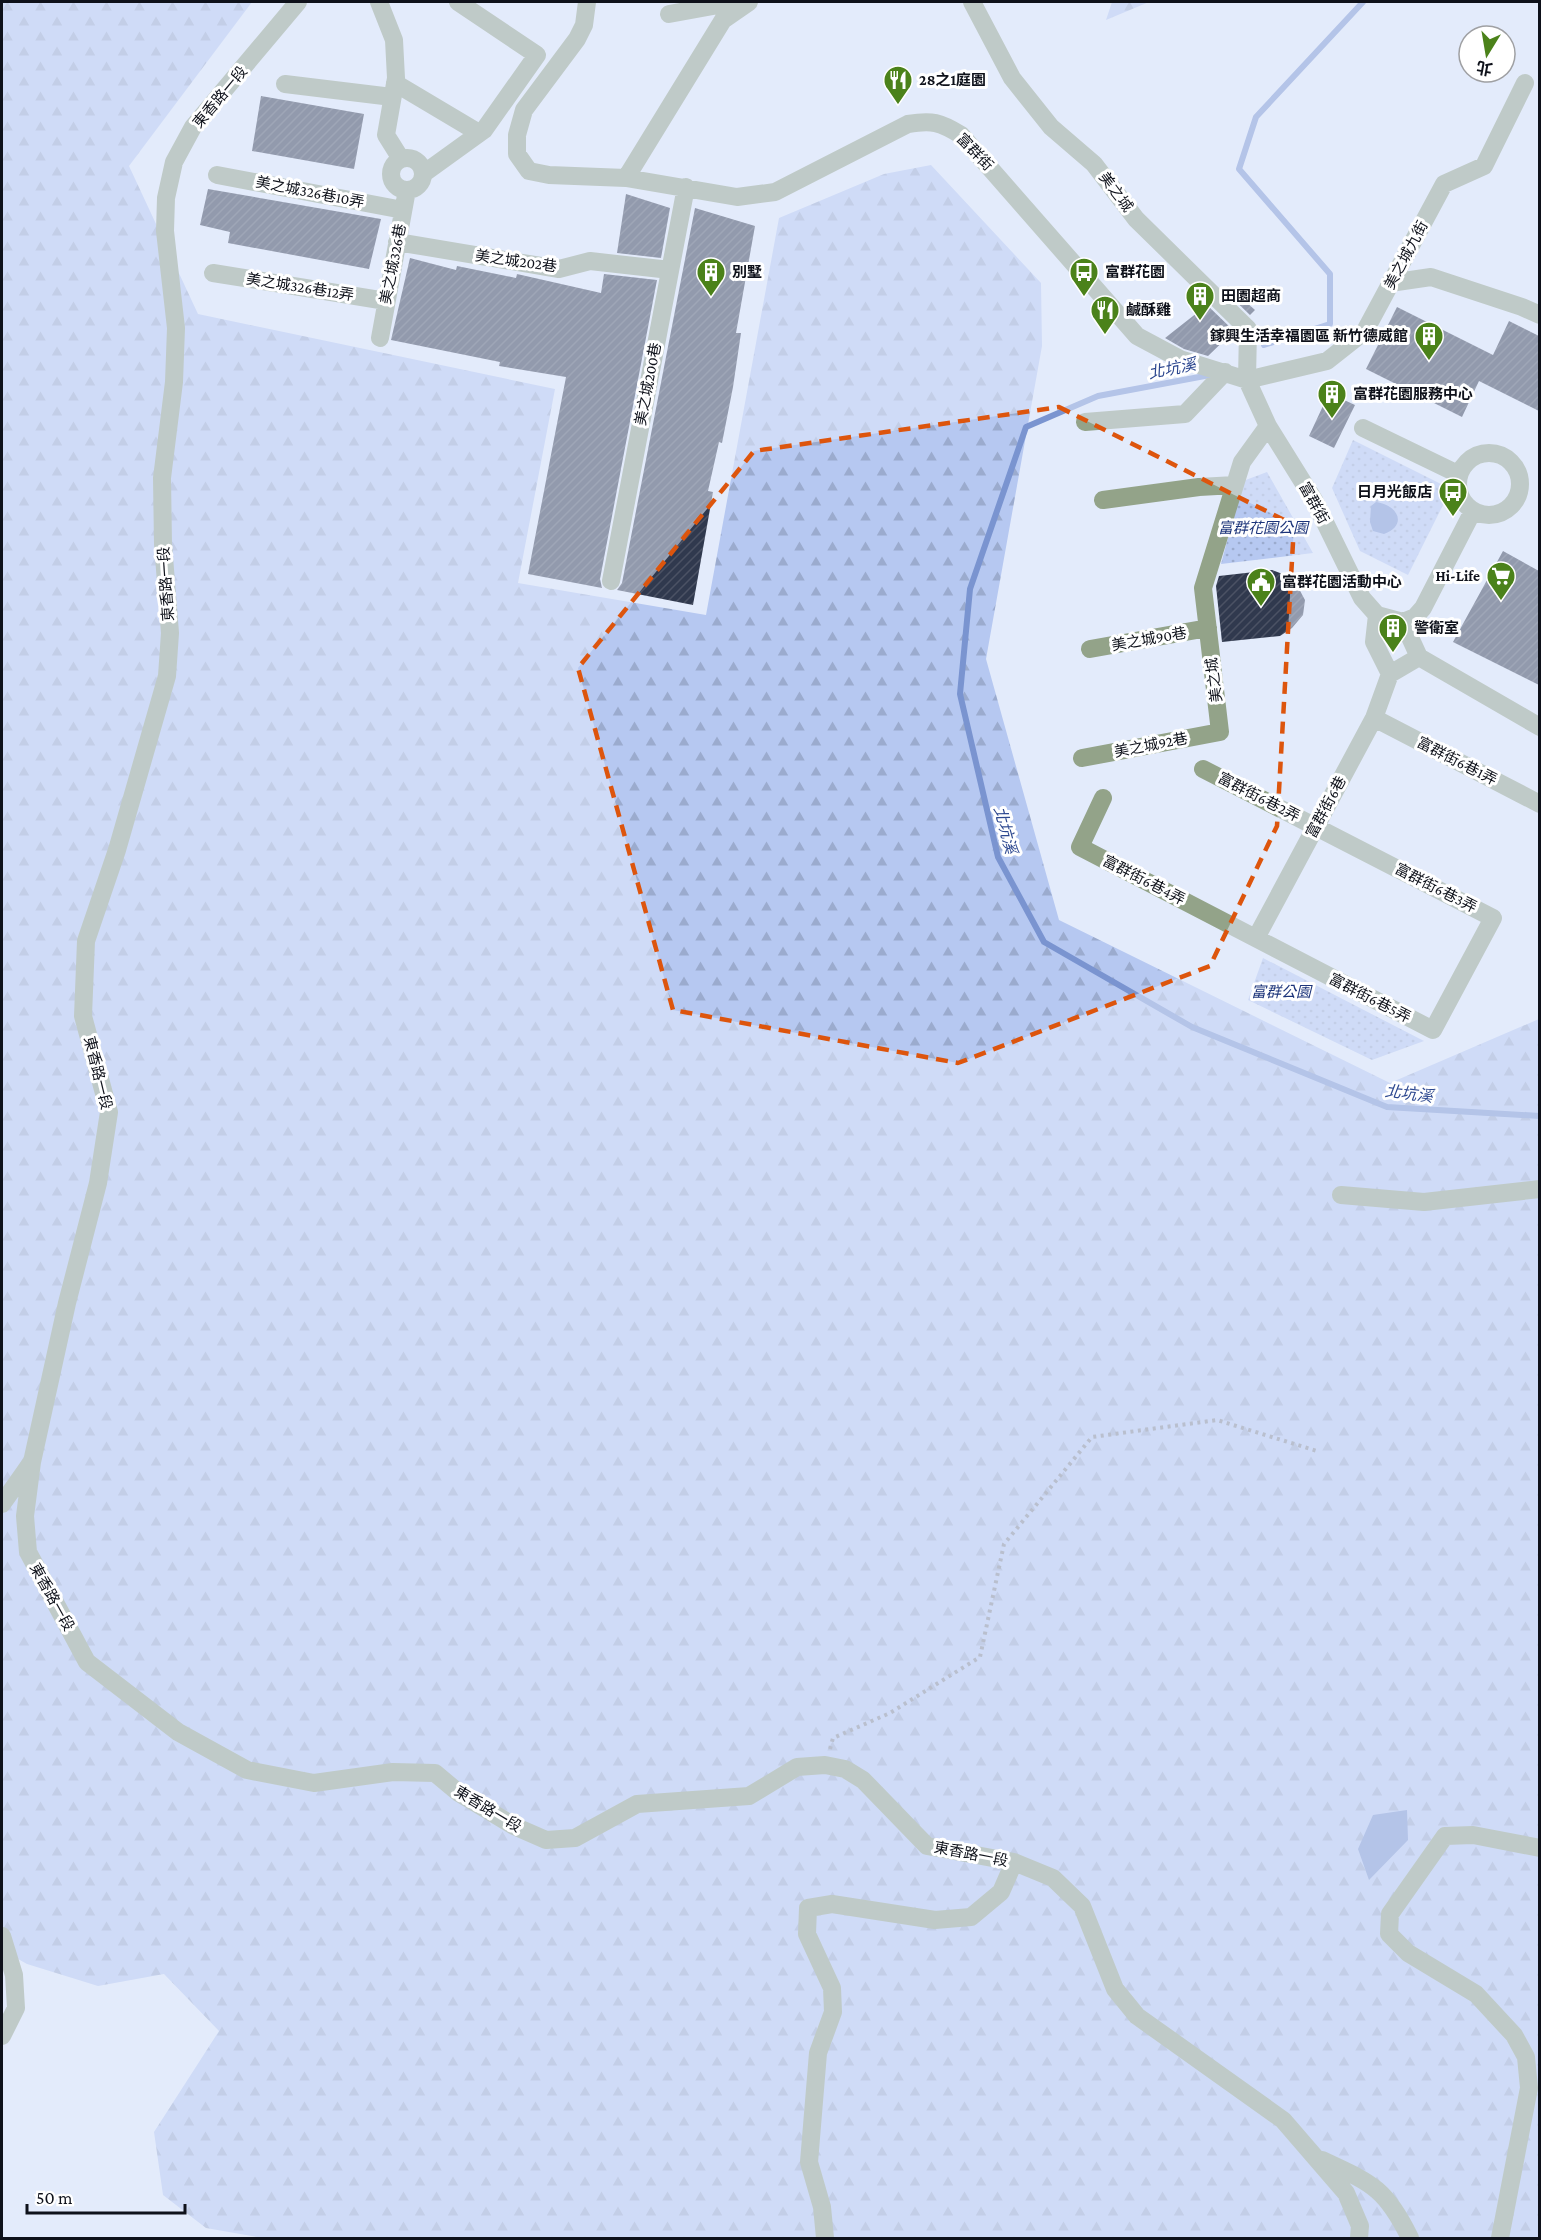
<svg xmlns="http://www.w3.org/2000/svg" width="1541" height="2240" viewBox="0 0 1541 2240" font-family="'Crimson Pro','Noto Sans TC',serif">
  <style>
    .forest { fill: url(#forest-firs) }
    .park { fill: url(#park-dots) }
    .water { fill: #7a94d0 }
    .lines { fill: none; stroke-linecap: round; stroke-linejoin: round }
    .stream { stroke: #7a94d0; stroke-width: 6 }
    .building { fill: url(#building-hatch) }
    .path { stroke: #858a97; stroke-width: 4; stroke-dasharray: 3 4.5; stroke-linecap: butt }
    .minor { stroke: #93a389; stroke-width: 18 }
    .marked { fill: none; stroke: #dd550d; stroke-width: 4.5; stroke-dasharray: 12 8; stroke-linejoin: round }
    .labels { text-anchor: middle; stroke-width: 6; stroke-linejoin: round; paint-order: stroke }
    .poi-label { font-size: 15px; font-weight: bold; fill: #0e111a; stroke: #fff; text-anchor: start }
    .street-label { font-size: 15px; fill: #0e111a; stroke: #fff }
    .park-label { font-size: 15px; font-style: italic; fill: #1c347a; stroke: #fff }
    .water-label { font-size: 16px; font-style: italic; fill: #2c478f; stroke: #fff }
  </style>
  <defs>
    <pattern id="forest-firs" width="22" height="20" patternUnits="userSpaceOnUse" patternTransform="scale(1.5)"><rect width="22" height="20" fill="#b6c8f1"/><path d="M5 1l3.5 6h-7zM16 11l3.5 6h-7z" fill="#9babce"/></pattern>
    <pattern id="park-dots" width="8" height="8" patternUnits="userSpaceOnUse" patternTransform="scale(1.5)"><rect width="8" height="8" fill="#b6c8f1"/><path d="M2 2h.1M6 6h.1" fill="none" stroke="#9babce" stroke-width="1.8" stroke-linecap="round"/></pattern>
    <pattern id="building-hatch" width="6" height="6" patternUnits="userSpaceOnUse" patternTransform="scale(1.5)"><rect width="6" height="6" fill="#30394e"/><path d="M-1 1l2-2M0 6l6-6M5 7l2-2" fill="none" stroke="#4b5264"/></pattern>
  </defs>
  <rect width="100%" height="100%" fill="#e3ebfb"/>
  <path class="forest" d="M2 2H252L129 166 198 314 555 389 518 583 706 615 779 218 884 174 931 165 1041 283 1042 346 986 659 1059 920 1390 1083 1539 1019V2238H263L206 2228 163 2195 154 2132 219 2031 164 1974 98 1986 27 1964 2 1950Z
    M1112 2H1149L1106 20Z"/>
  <path class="park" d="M1353 440 1451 489 1408 575 1360 551 1332 488Z
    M1267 472 1313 553 1221 564 1243 481Z
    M1263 958 1424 1041 1372 1060 1248 1000Z"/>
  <path class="water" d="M1376 502C1398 505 1408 525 1384 534L1373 531 1370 522 1371 506Z
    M1407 1810 1408 1840 1369 1880 1358 1849 1373 1815Z"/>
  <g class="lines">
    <path class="stream" d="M1264 345 1330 324V274L1239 169 1256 117 1363 2
      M1210 375 1098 396 1026 427 970 589 960 694 998 857 1044 942 1192 1027 1387 1107 1540 1116"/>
  </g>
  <path class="building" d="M261 96 364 114 354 169 252 151Z
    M208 189 381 219 369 269 228 243 230 232 200 225Z
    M626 194 670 208 661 258 617 253Z
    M695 208 755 226 736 333H741L733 387 722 443 719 442 708 491 713 492 693 605 617 590 622 583Z
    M410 258 456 270 457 266 516 278 517 274 601 293 604 274 657 280 600 579 602 588 528 574 566 377 499 366 500 362 391 340Z
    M1228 286 1255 310 1250 315 1224 290Z
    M1207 305 1234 331 1208 356 1184 349 1165 338Z
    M1397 307 1493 355 1509 321 1539 336V411L1479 381 1462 417 1366 369Z
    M1329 393 1355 405 1334 448 1309 436Z
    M1503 551 1539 571V685L1453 642Z
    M1272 570 1288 576 1298 587 1305 600 1303 615 1292 628 1280 636 1222 642 1216 586 1219 576Z"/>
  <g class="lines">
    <path class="path" d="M830 1749 833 1738 890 1713 980 1657 1004 1544 1092 1437 1217 1420 1317 1451"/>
    <path class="minor" d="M298 2 193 127 174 162 166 198 165 231 176 328 174 382 162 478 163 544 170 633 167 676 117 850 86 941 83 1016 109 1112 98 1183 67 1303 32 1462 25 1516 28 1552 87 1662 178 1732 247 1770 314 1783 393 1772 435 1773 459 1793 514 1826 546 1840 575 1838 637 1804 749 1796 797 1767 825 1765 845 1769 863 1780 927 1846 1014 1862 1053 1878 1082 1906 1115 1989 1137 2016 1283 2120 1346 2193 1360 2226 1359 2238
      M379 2 394 40 396 78 386 135 401 159
      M587 2 584 25 577 39 524 110 517 135V154L529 171 549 175 626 178 737 197 775 192 908 124C932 120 940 122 961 135L1137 336 1180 359 1247 380 1268 426 1314 500 1362 598 1377 615 1403 622 1415 617 1423 608 1473 511
      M972 2 1012 78 1051 127 1094 164 1136 219 1248 329 1247 380 1327 361 1365 331 1444 184 1484 166 1525 83
      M669 14 735 2
      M395 83 479 133
      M285 84 392 97
      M391 174a16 16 0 1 1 32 0a16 16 0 1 1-32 0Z
      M423 174 484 130 537 55 458 2
      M217 175 403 210
      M626 178 723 20 749 2
      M397 242 559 269 590 261 670 270
      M213 273 386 301
      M1390 283 1431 277 1522 307 1540 315
      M380 338 407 190
      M1085 422 1185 414 1225 372
      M1363 428 1458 474
      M1458 484a31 31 0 1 1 62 0a31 31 0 1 1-62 0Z
      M1103 500 1199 487 1235 485
      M611 581 686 187
      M1377 615 1374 642 1390 674
      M1403 622 1419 657
      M1090 649 1208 628
      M1390 674 1419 657 1540 727
      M1374 718 1540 804
      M1082 758 1220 732 1203 588 1242 462 1268 426
      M1103 798 1080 847 1433 1030 1493 918 1203 769
      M1256 938 1374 718 1390 674
      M1341 1195 1424 1202 1540 1189
      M2 1504 31 1463
      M2 1936 14 1975 16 2008 2 2036
      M1322 2160C1371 2183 1385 2187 1410 2238
      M825 2238 822 2207 809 2162 818 2053 833 2012 832 1988 807 1934 808 1908 832 1904 935 1920 971 1917 1001 1892 1014 1862
      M1500 2238 1529 2088 1526 2057 1514 2035 1476 1994 1408 1953 1389 1934 1390 1914 1445 1836 1473 1835 1540 1848"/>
  </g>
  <path d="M0 0H1541V2240H0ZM1059 407 1294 525 1277 826 1210 966 958 1063 673 1010 578 668 754 451Z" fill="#e3ebfb" fill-opacity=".55" fill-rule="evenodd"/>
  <path class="marked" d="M1059 407 1294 525 1277 826 1210 966 958 1063 673 1010 578 668 754 451Z"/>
  <defs>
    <g id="restaurant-pin" transform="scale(1.5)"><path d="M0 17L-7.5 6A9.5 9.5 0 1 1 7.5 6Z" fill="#4b821a" stroke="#fff"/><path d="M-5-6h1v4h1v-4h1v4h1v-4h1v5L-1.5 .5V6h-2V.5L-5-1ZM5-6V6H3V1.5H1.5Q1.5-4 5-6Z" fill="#fff"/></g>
    <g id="building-pin" transform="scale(1.5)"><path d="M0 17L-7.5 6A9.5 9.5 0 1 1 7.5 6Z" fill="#4b821a" stroke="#fff"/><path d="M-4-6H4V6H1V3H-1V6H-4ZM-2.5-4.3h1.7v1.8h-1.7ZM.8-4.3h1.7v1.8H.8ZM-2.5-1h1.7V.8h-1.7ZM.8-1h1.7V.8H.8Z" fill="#fff"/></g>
    <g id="bus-pin" transform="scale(1.5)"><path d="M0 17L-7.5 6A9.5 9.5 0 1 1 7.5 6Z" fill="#4b821a" stroke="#fff"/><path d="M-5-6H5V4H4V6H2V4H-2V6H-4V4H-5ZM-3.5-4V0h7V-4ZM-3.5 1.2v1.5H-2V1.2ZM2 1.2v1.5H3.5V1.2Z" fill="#fff"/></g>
    <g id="supermarket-pin" transform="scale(1.5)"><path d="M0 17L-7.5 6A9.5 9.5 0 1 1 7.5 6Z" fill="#4b821a" stroke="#fff"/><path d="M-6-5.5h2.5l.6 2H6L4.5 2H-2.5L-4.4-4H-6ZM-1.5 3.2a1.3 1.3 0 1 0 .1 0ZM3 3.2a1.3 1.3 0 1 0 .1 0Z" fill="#fff"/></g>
    <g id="civic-pin" transform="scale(1.5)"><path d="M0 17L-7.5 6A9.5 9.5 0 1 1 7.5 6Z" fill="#4b821a" stroke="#fff"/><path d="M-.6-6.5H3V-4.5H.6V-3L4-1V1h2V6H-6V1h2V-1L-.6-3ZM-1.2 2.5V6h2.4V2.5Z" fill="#fff"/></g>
  </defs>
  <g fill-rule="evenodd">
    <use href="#restaurant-pin" x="898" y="80"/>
    <use href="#building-pin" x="711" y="272"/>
    <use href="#bus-pin" x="1084" y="272"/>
    <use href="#building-pin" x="1200" y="296"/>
    <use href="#restaurant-pin" x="1105" y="310"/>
    <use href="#building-pin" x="1429" y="336"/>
    <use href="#building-pin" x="1332" y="394"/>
    <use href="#bus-pin" x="1453" y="492"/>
    <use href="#supermarket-pin" x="1501" y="576"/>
    <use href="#civic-pin" x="1261" y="582"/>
    <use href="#building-pin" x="1393" y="628"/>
  </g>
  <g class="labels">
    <g class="poi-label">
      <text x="919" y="85">28之1庭園</text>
      <text x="732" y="277">別墅</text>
      <text x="1105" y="277">富群花園</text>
      <text x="1221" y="301">田園超商</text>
      <text x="1126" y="315">鹹酥雞</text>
      <text x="1408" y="341" text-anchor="end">鎵興生活幸福園區 新竹德威館</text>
      <text x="1353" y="399">富群花園服務中心</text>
      <text x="1432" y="497" text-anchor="end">日月光飯店</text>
      <text x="1480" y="581" text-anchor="end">Hi-Life</text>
      <text x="1282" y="587">富群花園活動中心</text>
      <text x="1414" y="633">警衛室</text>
    </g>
    <g class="street-label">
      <text transform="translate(220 97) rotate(-50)" y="5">東香路一段</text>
      <text transform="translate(975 152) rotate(46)" y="5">富群街</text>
      <text transform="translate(310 192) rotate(11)" y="5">美之城326巷10弄</text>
      <text transform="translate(1116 192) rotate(53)" y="5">美之城</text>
      <text transform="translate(1406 255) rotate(-62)" y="5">美之城九街</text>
      <text transform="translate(516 261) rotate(8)" y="5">美之城202巷</text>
      <text transform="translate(393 264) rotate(-79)" y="5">美之城326巷</text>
      <text transform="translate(300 287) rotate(9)" y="5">美之城326巷12弄</text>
      <text transform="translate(648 384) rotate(-79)" y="5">美之城200巷</text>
      <text transform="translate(1314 503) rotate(61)" y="5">富群街</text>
      <text transform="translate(166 584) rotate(-94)" y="5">東香路一段</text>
      <text transform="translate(1149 639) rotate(-10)" y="5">美之城90巷</text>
      <text transform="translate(1214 680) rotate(-97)" y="5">美之城</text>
      <text transform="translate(1151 745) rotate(-11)" y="5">美之城92巷</text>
      <text transform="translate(1457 761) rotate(27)" y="5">富群街6巷1弄</text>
      <text transform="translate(1259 797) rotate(27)" y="5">富群街6巷2弄</text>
      <text transform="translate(1326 807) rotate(-62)" y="5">富群街6巷</text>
      <text transform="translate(1144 880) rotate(27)" y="5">富群街6巷4弄</text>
      <text transform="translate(1436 888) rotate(27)" y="5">富群街6巷3弄</text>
      <text transform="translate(1370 998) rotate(27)" y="5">富群街6巷5弄</text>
      <text transform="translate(98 1073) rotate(76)" y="5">東香路一段</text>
      <text transform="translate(52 1597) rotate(61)" y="5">東香路一段</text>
      <text transform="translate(488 1809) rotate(31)" y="5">東香路一段</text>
      <text transform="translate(971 1854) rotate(11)" y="5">東香路一段</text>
    </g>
    <g class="park-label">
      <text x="1263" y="533">富群花園公園</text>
      <text x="1281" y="997">富群公園</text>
    </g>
    <g class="water-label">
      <text transform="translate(1172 368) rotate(-11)" y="6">北坑溪</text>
      <text transform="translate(1006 830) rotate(75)" y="6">北坑溪</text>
      <text transform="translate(1409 1093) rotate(7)" y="6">北坑溪</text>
    </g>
  </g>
  <rect width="1541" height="2240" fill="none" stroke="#0e111a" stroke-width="6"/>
  <g transform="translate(1487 54) rotate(191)"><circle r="28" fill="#ffffff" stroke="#9fa0a3" stroke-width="1.5"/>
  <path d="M0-4.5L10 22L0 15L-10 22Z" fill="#4b821a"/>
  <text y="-9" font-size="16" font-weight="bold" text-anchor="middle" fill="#0e111a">北</text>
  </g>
  <path d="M27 2204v9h158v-9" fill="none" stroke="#0e111a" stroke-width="3"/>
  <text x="36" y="2204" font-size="18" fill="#0e111a" stroke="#ffffff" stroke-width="4.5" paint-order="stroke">50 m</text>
</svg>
